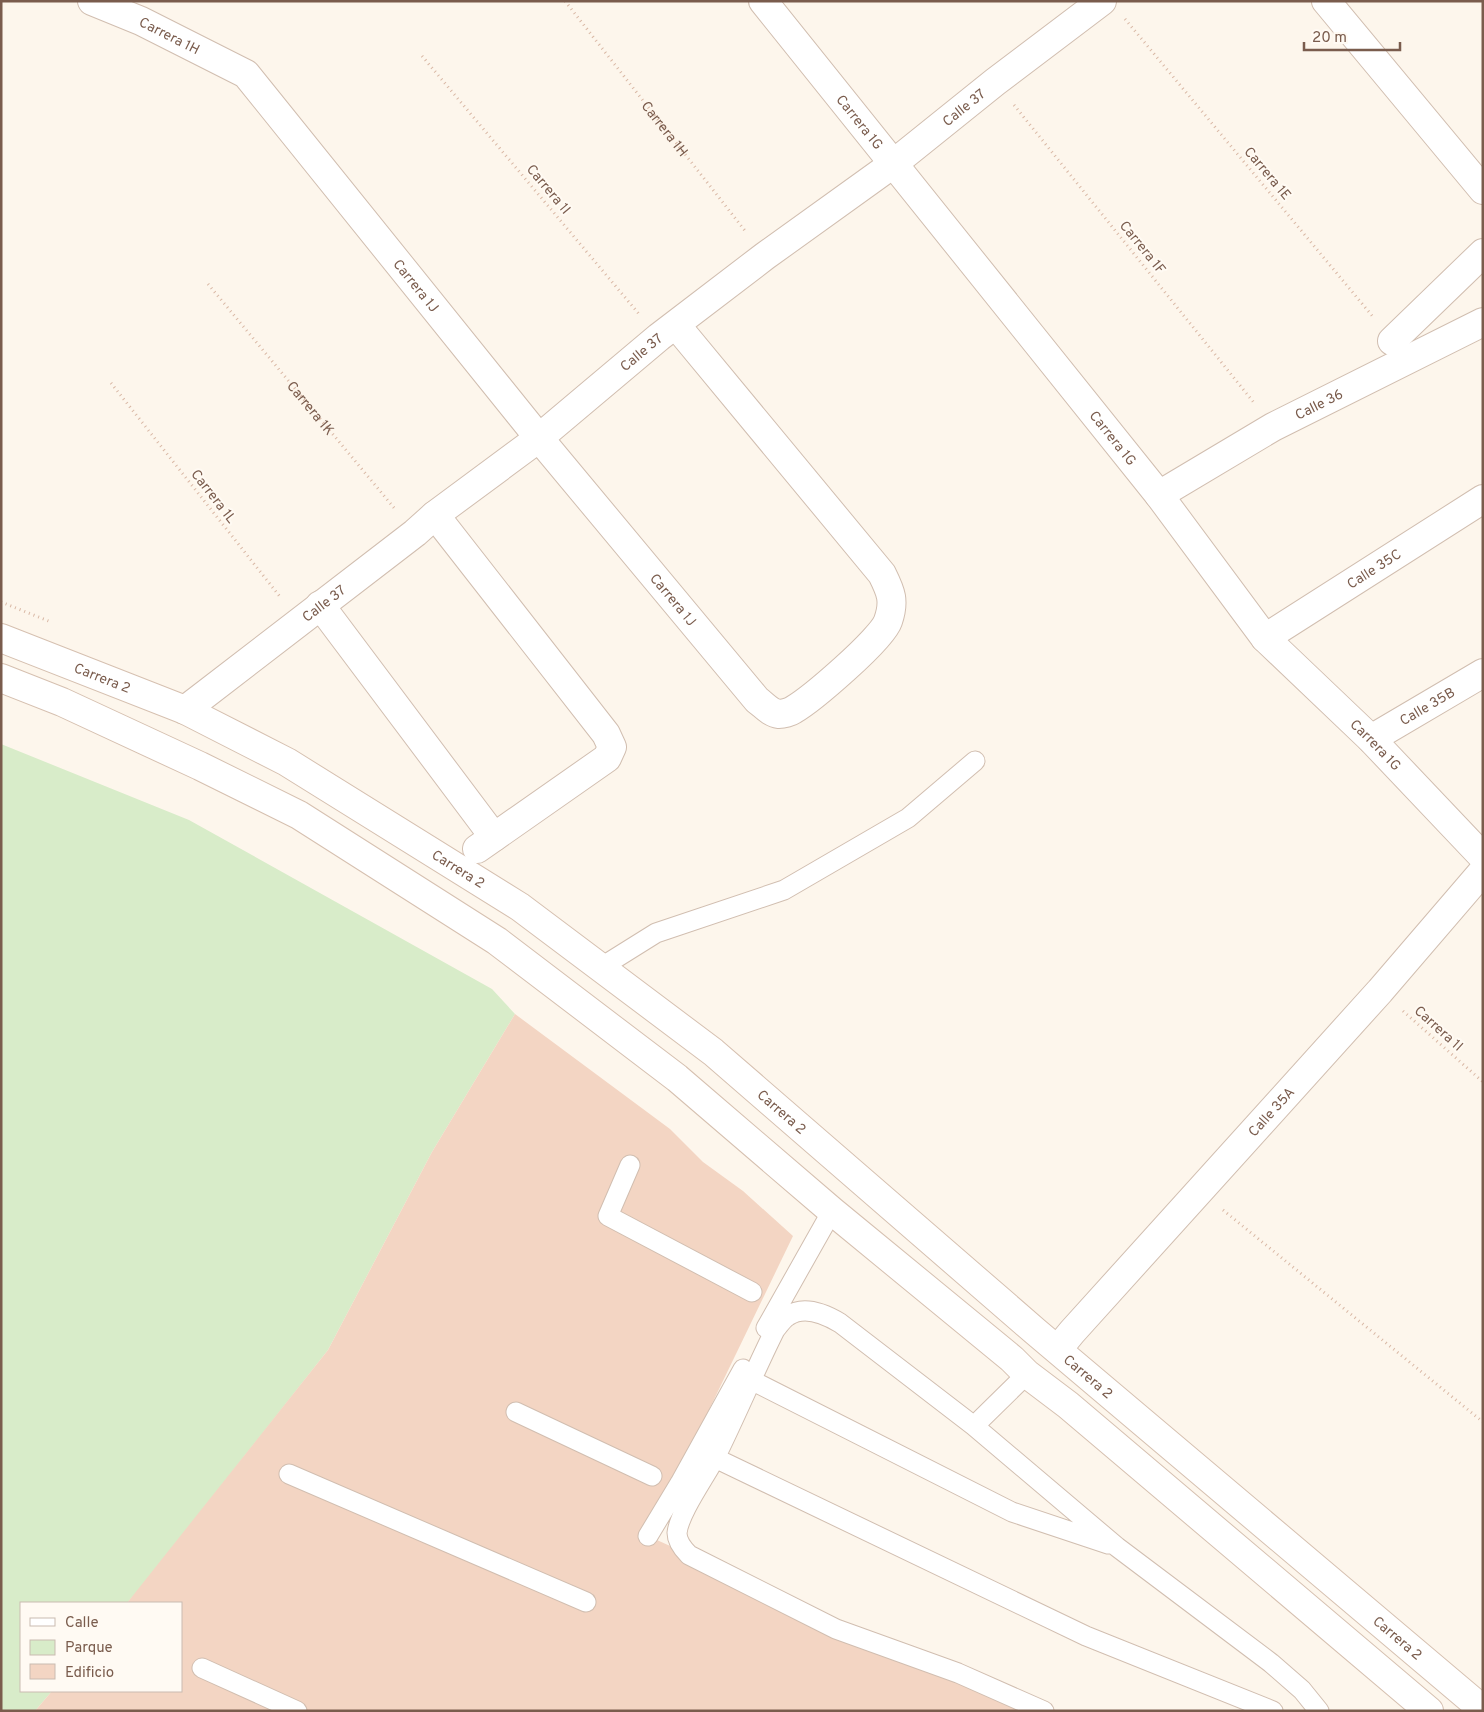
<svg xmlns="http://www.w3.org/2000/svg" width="1484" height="1712" viewBox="0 0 1484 1712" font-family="Overpass,sans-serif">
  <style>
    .green { fill: #d8ecc9 }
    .building { fill: #f3d5c3 }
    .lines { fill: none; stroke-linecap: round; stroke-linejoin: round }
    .lane-casing { stroke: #d1beb0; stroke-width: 21 }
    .street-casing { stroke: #d1beb0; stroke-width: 30 }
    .secondary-casing { stroke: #d6c0b0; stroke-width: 30 }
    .path { stroke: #d9b8a5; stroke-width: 3; stroke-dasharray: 1 4; stroke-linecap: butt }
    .lane { stroke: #fff; stroke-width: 19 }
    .street { stroke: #fff; stroke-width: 28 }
    .secondary { stroke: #fff; stroke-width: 28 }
    .labels { text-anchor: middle; stroke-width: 4; stroke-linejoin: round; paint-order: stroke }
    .street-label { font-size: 14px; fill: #7a5c4d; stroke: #fffaf3 }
  </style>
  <rect width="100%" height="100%" fill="#fdf6ec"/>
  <path class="green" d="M1 744 189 820 492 989 515 1014 432 1152 328 1350 142 1586 127 1603H21V1691H52L35 1711H1Z"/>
  <path class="building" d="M515 1014 670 1129 703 1162 743 1191 793 1236 648 1536 923 1660 1042 1711H35L52 1691H181V1603H127L328 1350 432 1152Z"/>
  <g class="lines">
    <g class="lane-casing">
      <path id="lane" d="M600 968 656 933 784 890 908 818 975 761
        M630 1165 608 1216 752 1292
        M766 1328 832 1211
        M751 1380 1012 1512 1108 1544
        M516 1412 652 1476
        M974 1426 1027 1374
        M715 1458 1086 1636 1273 1711
        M289 1474 586 1602
        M648 1536 680 1483 743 1369
        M202 1668 297 1711
        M1044 1711 958 1673 836 1629 689 1555C683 1549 677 1542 677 1533 679 1513 705 1477 715 1458 736 1416 754 1372 775 1330 779 1325 783 1319 788 1316 804 1305 825 1314 840 1323L974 1426 1117 1547 1271 1663 1302 1690 1319 1711"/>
    </g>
    <g class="street-casing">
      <g id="street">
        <path id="s3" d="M92 1 141 21 246 74 539 438 757 700C764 705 770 713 779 714 783 714 790 712 793 710 812 699 882 639 888 621 895 601 891 592 882 574L676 325"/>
        <path id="s4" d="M763 1 1159 495 1265 638 1371 739 1483 857"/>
        <path d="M1326 1 1483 190"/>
        <path d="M1392 341 1483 253"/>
        <path id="s5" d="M1159 495 1273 427 1483 322"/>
        <path d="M435 515 606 734 612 747 607 758 477 849"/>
        <path d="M320 605 494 837"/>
        <path id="s6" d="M1265 638 1483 499"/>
        <path id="s7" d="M185 710 415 533 435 515 539 438 659 337 765 256 893 164 995 82 1102 1"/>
        <path id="s8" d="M1371 739 1483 673"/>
        <path id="s9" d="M1058 1349 1072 1332 1380 991 1483 871"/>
      </g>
    </g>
    <g class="secondary-casing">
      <g id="secondary">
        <path id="s10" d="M1 638 185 710 287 762 520 907 713 1052 1036 1332 1481 1708"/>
        <path d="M1 678 62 702 200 766 299 815 497 941 677 1078 832 1211 1012 1359 1027 1374 1068 1405 1429 1711"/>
      </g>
    </g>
    <g class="path">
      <path id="s1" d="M565 1 746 232"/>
      <path d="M1125 19 1374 318"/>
      <path d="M422 56 639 314"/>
      <path d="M1014 105 1255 404"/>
      <path id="s2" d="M208 284 395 509"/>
      <path d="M111 383 281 598"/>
      <path d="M1 602 51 622"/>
      <path d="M1403 1011 1483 1082"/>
      <path d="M1223 1210 1483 1422"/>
    </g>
    <use href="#lane" class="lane"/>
    <use href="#street" class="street"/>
    <use href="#secondary" class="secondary"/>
  </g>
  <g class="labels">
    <g class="street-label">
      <text dy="5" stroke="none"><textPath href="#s3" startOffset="85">Carrera 1H</textPath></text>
      <text dy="5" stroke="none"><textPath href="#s7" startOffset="985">Calle 37</textPath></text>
      <text dy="5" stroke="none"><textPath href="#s4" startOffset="155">Carrera 1G</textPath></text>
      <text dy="5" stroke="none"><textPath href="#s1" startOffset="162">Carrera 1H</textPath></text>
      <text transform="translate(1268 173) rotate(50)" y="5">Carrera 1E</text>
      <text transform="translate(549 189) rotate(50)" y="5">Carrera 1I</text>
      <text transform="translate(1143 247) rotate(51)" y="5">Carrera 1F</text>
      <text dy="5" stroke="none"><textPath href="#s3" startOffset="442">Carrera 1J</textPath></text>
      <text dy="5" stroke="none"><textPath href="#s7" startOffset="580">Calle 37</textPath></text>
      <text dy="5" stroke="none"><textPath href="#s5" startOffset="184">Calle 36</textPath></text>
      <text dy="5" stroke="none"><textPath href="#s2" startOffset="161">Carrera 1K</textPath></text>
      <text dy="5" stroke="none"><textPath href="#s4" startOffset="560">Carrera 1G</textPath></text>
      <text transform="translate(214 496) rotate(52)" y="5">Carrera 1L</text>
      <text dy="5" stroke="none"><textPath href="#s6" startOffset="129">Calle 35C</textPath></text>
      <text dy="5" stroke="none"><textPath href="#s3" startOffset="848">Carrera 1J</textPath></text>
      <text dy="5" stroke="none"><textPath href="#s7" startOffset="175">Calle 37</textPath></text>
      <text dy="5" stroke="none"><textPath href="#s10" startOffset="109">Carrera 2</textPath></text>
      <text dy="5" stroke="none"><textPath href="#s8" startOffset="65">Calle 35B</textPath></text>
      <text dy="5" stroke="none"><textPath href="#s4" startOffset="965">Carrera 1G</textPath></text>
      <text dy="5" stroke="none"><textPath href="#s10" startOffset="514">Carrera 2</textPath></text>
      <text transform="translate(1439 1028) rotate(42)" y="5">Carrera 1I</text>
      <text dy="5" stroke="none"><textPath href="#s10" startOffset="919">Carrera 2</textPath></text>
      <text dy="5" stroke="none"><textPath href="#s9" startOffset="319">Calle 35A</textPath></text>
      <text dy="5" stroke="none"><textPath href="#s10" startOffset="1324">Carrera 2</textPath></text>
      <text dy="5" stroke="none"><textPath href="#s10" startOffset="1729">Carrera 2</textPath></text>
    </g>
  </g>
  <rect width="1484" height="1712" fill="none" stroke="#7a5c4d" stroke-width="5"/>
  <rect x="20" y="1602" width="162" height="90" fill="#fffaf3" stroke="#cabbb1"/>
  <rect x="30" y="1618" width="25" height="8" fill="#ffffff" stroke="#cabbb1"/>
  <text x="65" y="1627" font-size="15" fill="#7a5c4d">Calle</text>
  <rect x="30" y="1640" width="25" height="15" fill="#d8ecc9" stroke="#cabbb1"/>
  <text x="65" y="1652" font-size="15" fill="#7a5c4d">Parque</text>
  <rect x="30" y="1664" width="25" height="15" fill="#f3d5c3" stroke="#cabbb1"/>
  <text x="65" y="1677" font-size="15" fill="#7a5c4d">Edificio</text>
  <path d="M1304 42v8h96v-8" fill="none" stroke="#7a5c4d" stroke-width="2.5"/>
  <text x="1312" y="42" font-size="15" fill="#7a5c4d" stroke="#fffaf3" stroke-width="4" paint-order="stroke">20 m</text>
</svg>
